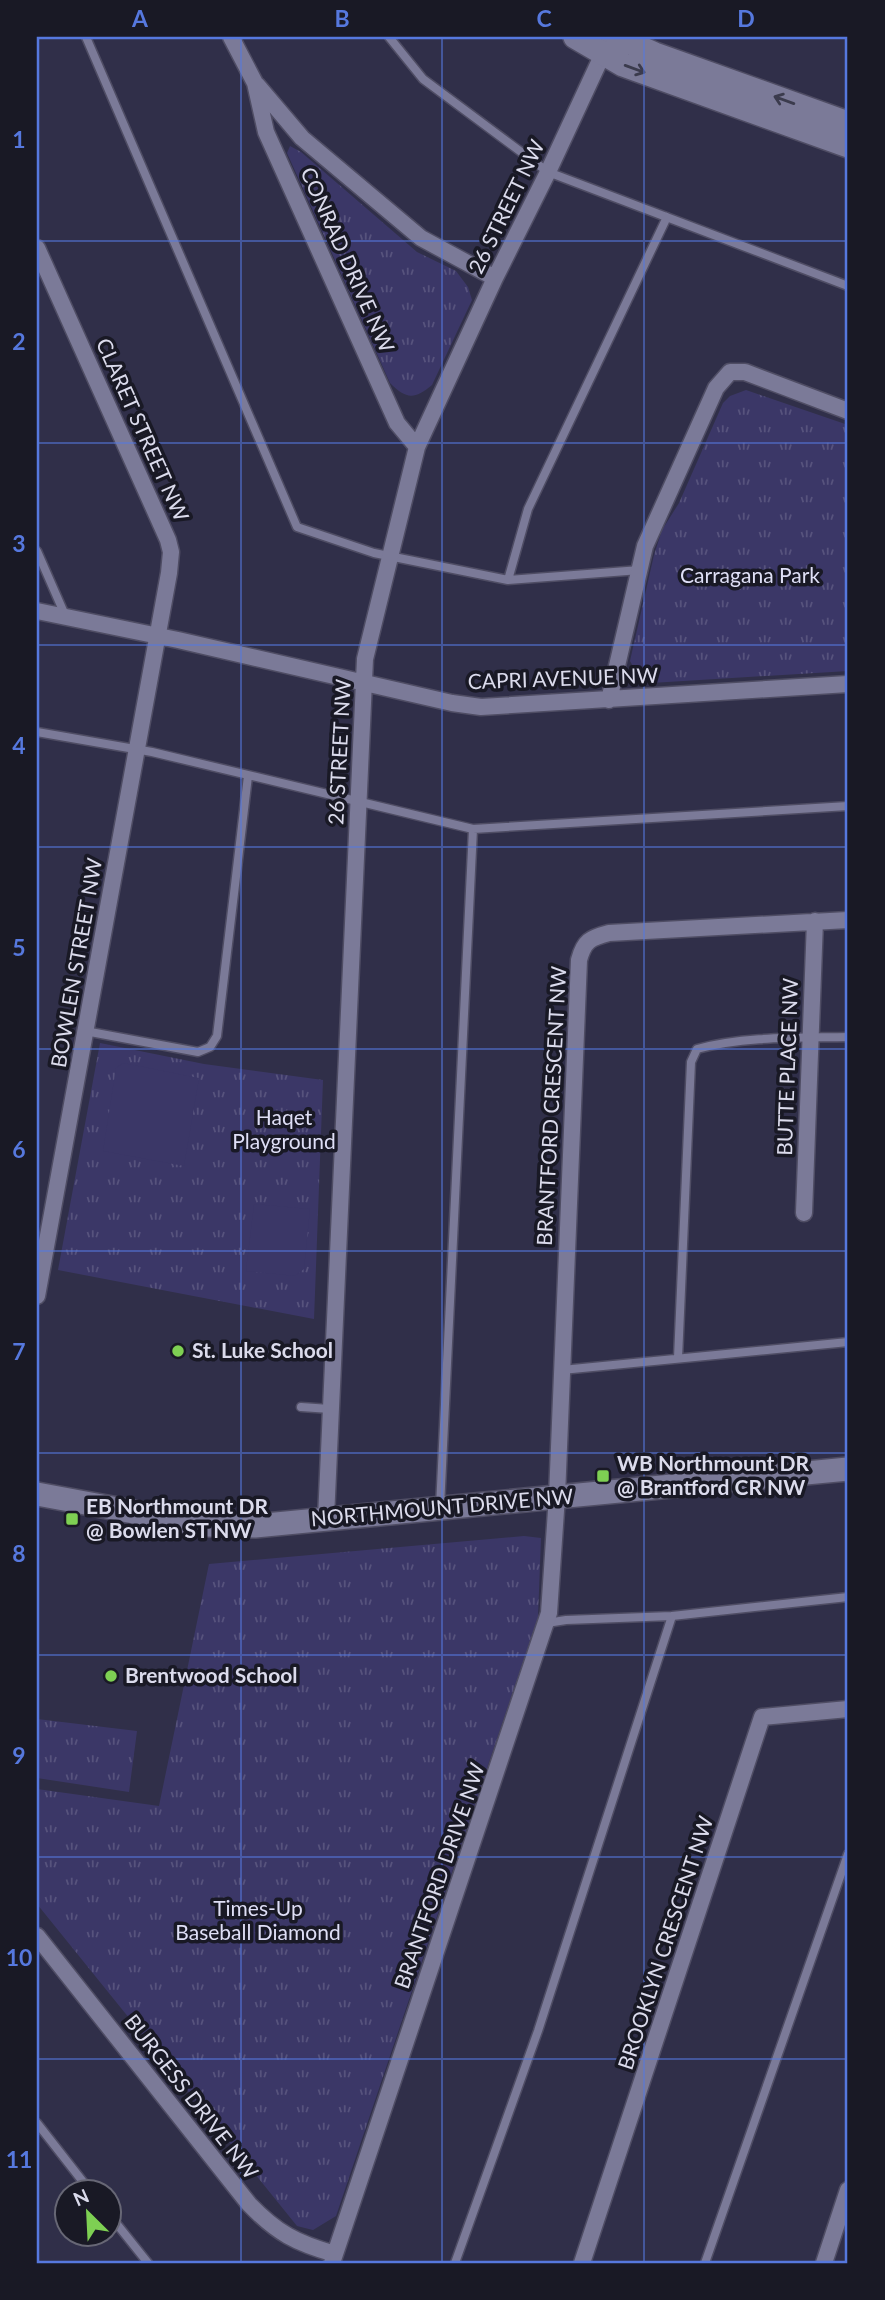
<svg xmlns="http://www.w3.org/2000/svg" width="885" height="2300" viewBox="0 0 885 2300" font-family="Lato,sans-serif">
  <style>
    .park { fill: url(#park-tufts) }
    .garden { fill: #3b3767 }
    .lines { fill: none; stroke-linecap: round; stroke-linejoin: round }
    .lane-casing { stroke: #4f4d64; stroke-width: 11 }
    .street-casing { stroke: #4f4d64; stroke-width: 19 }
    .secondary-casing { stroke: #4f4d64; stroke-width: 26 }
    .lane { stroke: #7b7a98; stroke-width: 8 }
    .street { stroke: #7b7a98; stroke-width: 16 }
    .secondary { stroke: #7b7a98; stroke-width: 23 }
    .oneway { stroke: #3b3b4d }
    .grid { fill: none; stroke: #5678de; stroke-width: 2; stroke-opacity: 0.55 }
    .poi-dot { fill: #7ed053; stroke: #191925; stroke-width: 2.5 }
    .labels { text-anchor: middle; stroke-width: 7; stroke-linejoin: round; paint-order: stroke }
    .street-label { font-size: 21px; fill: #dbdbec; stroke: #191925 }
    .park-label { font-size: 21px; fill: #dfdff6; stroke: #191925 }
    .poi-label { font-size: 21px; font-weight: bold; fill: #dbdbec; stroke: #191925; text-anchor: start }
    .neatline { fill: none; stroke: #5678de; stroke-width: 2.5 }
    .grid-label { font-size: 23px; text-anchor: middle; font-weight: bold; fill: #5678de }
  </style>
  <defs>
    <pattern id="park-tufts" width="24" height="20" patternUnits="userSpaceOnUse" patternTransform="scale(1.75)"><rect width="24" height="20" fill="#3b3767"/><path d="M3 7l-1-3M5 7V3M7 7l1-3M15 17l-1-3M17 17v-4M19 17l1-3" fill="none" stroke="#57537d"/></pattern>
  </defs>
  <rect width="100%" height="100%" fill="#302f49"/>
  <path class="park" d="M290 146 301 152 417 252 456 271 468 287 472 300 432 385C414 400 406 399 390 383L287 153Z
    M746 390 848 425V671L651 683 640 679 630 661 654 555 662 530 679 503 723 403 730 396Z
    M100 1043 204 1064 323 1080 314 1319 58 1270Z
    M524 1536 541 1538 538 1617 336 2216 313 2230 297 2226 37 1904V1789L159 1806 209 1564Z
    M37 1719 137 1731 129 1792 37 1778Z"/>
  <path class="garden" d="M123 1063 199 1078 184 1166 103 1151 116 1068Z
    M254 1204 310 1209 304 1269 295 1276 246 1271Z"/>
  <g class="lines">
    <g class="lane-casing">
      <path id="lane" d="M86 37 297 527 374 553 508 580 640 570
        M389 37 423 79 548 172 848 286
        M37 551 65 615
        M508 580 528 509 667 217
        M37 732 152 752 473 829 848 806
        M85 1031 198 1052 210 1047 217 1036 248 776
        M678 1358 691 1062 697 1049C745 1036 798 1038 848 1037
        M562 1370 848 1342
        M301 1407 330 1409
        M440 1507 473 829
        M547 1623 566 1620 672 1616 848 1597
        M37 2123 91 2192
        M108 2213 148 2263
        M455 2263 538 2031 672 1616
        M705 2263 848 1854"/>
    </g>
    <g class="street-casing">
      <path id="street" d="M231 37 255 83 266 132 397 423 417 447
        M257 85 302 138 421 238 495 278
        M37 248 168 540 171 552 169 573 37 1296
        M37 611 178 640 452 703 481 707 848 684
        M609 700 645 546 716 388 730 372H745L848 411
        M804 1213 815 921
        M326 1518 365 659 417 447 495 278 548 172 607 45
        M37 1936 249 2204C277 2233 296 2243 335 2254
        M332 2263 549 1613 557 1496 579 960C584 941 590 938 609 933L848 920
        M582 2263 762 1717 848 1709
        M824 2263 848 2190"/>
    </g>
    <g class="secondary-casing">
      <path id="secondary" d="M575 37 623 65 848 146
        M617 37 655 54 848 123
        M37 1494 204 1525 255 1526 848 1469"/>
    </g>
    <use href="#lane" class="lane"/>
    <use href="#street" class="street"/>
    <use href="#secondary" class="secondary"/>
  </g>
  <defs><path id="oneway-shaft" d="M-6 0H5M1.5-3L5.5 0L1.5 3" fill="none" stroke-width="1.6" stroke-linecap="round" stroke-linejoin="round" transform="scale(1.75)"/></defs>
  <g class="oneway">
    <use href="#oneway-shaft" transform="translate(635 69) rotate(20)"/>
    <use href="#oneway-shaft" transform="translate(784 100) rotate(-160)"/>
  </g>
  <path class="grid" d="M241 37V2263M442 37V2263M644 37V2263M37 241H848M37 443H848M37 645H848M37 847H848M37 1049H848M37 1251H848M37 1453H848M37 1655H848M37 1857H848M37 2059H848"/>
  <g class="poi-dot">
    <circle cx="178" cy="1351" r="7"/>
    <rect x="596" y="1469" width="14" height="14" rx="3.5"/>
    <rect x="65" y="1512" width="14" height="14" rx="3.5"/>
    <circle cx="111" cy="1676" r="7"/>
  </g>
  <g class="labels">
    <g class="street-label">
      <text transform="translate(507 207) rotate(-64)" y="7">26 STREET NW</text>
      <text transform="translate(347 260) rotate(66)" y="7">CONRAD DRIVE NW</text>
      <text transform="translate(142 430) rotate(66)" y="7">CLARET STREET NW</text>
      <text transform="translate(563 679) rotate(-2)" y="7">CAPRI AVENUE NW</text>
      <text transform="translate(340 752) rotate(-87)" y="7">26 STREET NW</text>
      <text transform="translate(77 963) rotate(-80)" y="7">BOWLEN STREET NW</text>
      <text transform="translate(788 1067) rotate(-88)" y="7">BUTTE PLACE NW</text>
      <text transform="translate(552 1106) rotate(-87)" y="7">BRANTFORD CRESCENT NW</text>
      <text transform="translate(442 1508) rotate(-5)" y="7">NORTHMOUNT DRIVE NW</text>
      <text transform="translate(440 1876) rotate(-71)" y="7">BRANTFORD DRIVE NW</text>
      <text transform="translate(666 1943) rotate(-72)" y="7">BROOKLYN CRESCENT NW</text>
      <text transform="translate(191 2097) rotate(52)" y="7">BURGESS DRIVE NW</text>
    </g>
    <g class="park-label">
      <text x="750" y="583">Carragana Park</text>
      <text x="284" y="1125">Haqet<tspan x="284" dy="24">Playground</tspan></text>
      <text x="258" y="1916">Times-Up<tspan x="258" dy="24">Baseball Diamond</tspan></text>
    </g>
    <g class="poi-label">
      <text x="192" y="1358">St. Luke School</text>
      <text x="617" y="1471">WB Northmount DR<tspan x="617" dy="24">@ Brantford CR NW</tspan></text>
      <text x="86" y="1514">EB Northmount DR<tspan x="86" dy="24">@ Bowlen ST NW</tspan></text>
      <text x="125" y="1683">Brentwood School</text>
    </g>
  </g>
  <rect width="885" height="2300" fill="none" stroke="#191925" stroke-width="77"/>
  <g transform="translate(88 2213) rotate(336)"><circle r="33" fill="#191925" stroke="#676775" stroke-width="2"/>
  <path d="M0-5L12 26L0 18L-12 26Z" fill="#7ed053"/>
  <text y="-10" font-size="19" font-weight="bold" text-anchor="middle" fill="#dbdbec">N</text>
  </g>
  <rect x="38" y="38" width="808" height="2224" class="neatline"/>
  <g class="grid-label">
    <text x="140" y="27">A</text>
    <text x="342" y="27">B</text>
    <text x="544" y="27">C</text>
    <text x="746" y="27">D</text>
    <text x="19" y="148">1</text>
    <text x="19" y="350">2</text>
    <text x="19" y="552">3</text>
    <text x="19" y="754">4</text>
    <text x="19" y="956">5</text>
    <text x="19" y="1158">6</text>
    <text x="19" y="1360">7</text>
    <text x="19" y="1562">8</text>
    <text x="19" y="1764">9</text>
    <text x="19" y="1966">10</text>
    <text x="19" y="2168">11</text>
  </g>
</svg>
